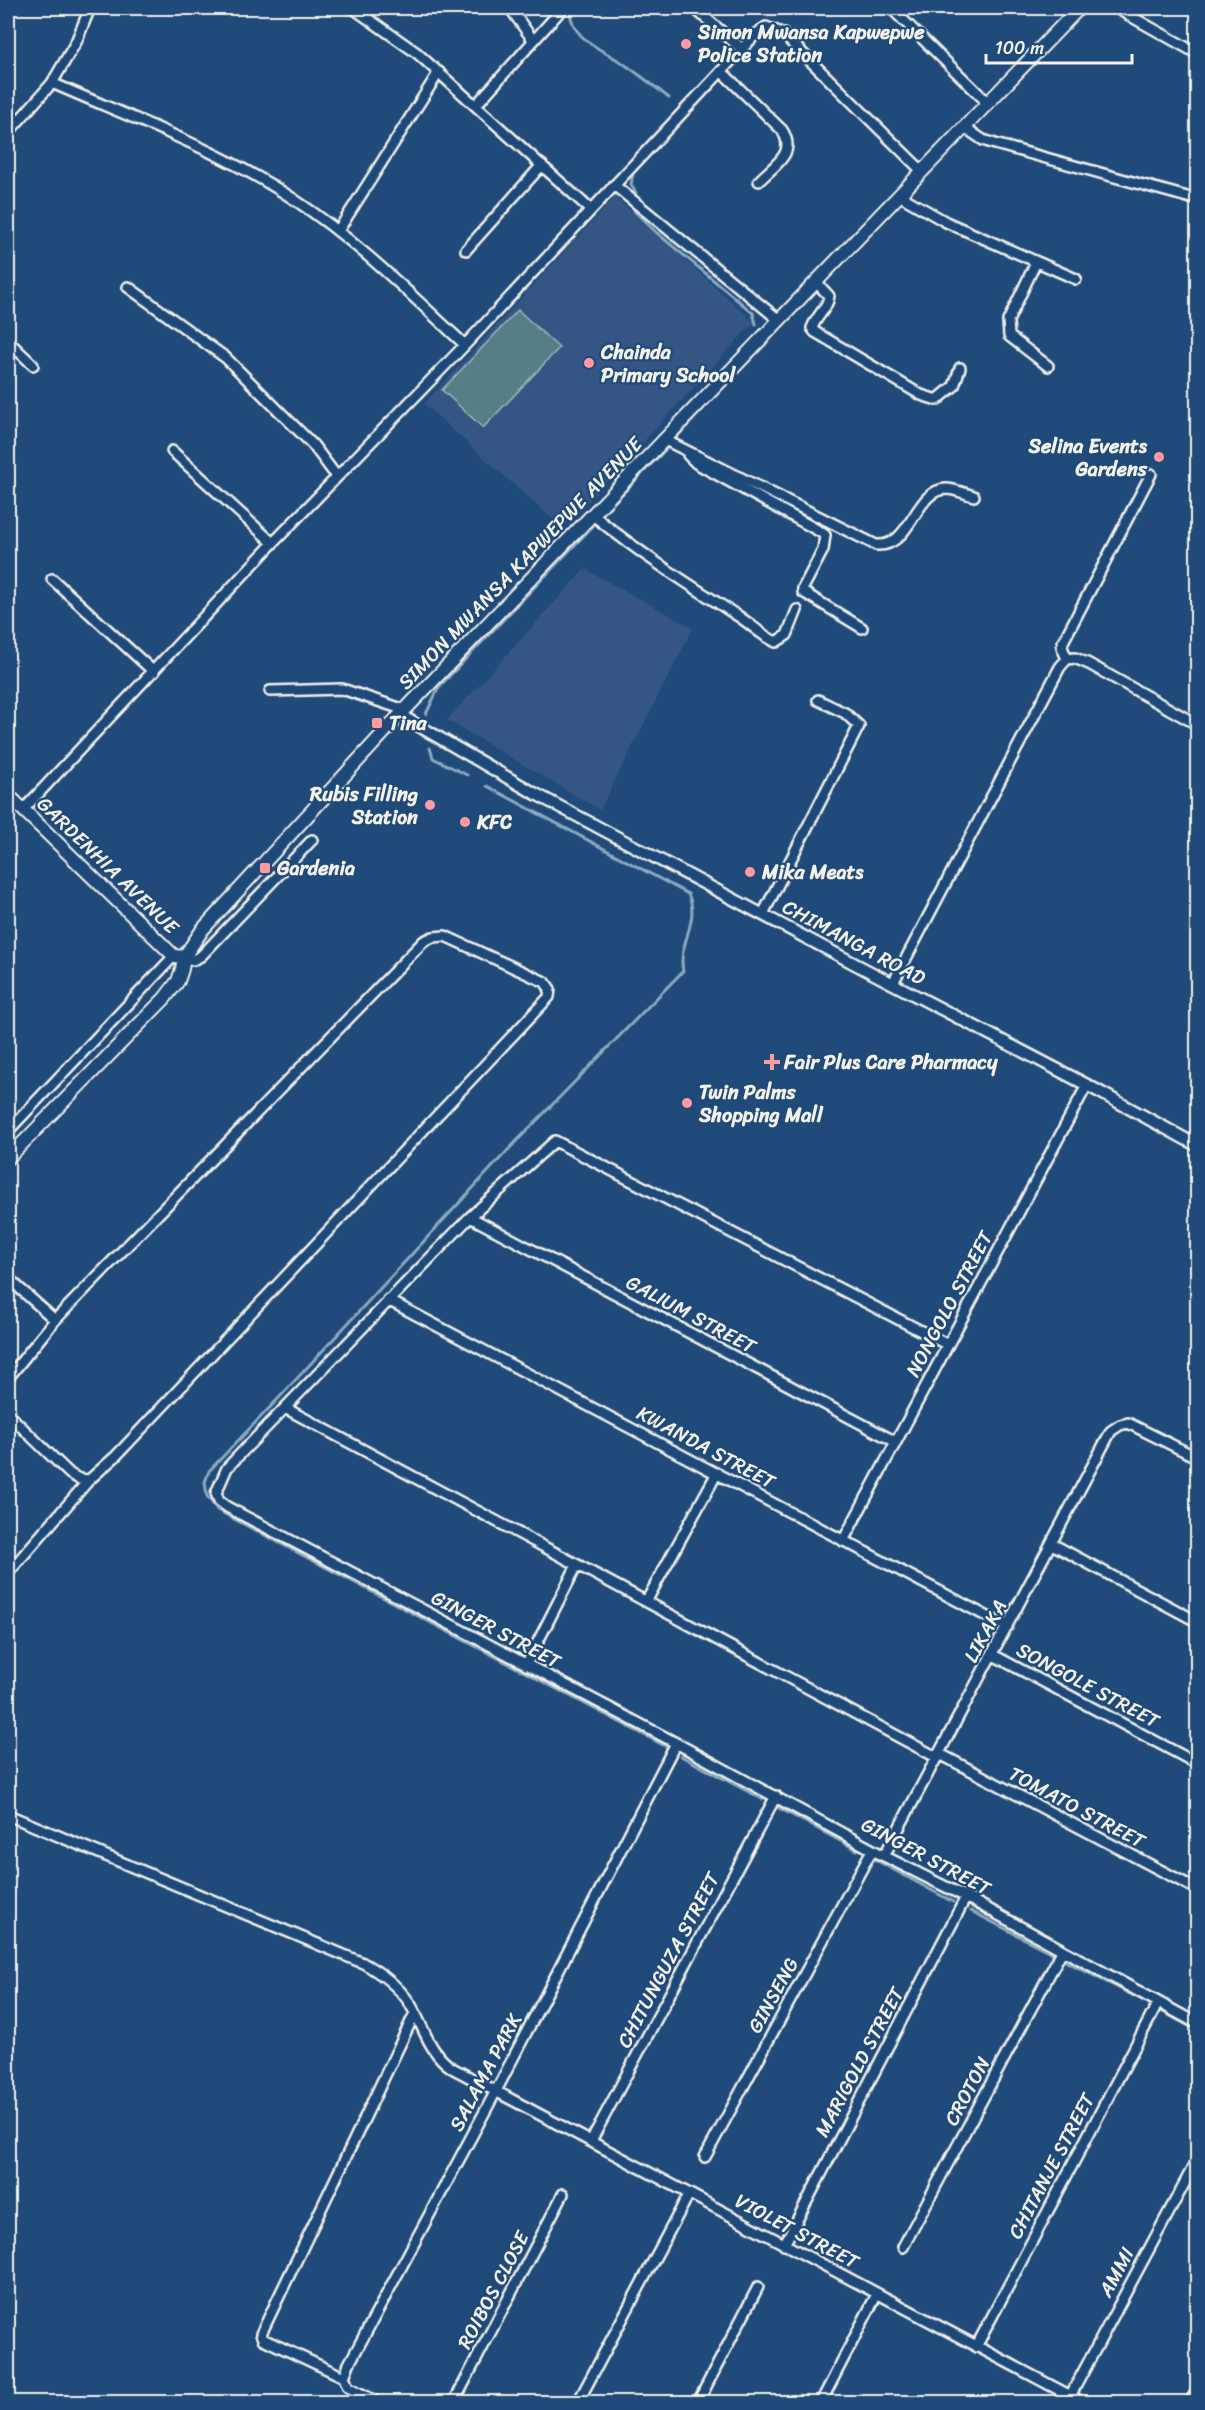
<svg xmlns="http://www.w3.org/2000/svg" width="1205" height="2410" viewBox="0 0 1205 2410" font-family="Sriracha,sans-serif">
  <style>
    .built { fill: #345685 }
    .green { fill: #547e86; stroke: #a4b8b7; stroke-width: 1.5 }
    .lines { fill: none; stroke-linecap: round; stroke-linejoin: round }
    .stream { stroke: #8daac0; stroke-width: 3 }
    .minor-casing { stroke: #f4f1e8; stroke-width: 14 }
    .tertiary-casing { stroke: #f4f1e8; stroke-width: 15 }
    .secondary-casing { stroke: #f4f1e8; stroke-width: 16 }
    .minor { stroke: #1f4a7a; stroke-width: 9 }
    .tertiary { stroke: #1f4a7a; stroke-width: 10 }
    .secondary { stroke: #1f4a7a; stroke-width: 12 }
    .poi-dot { fill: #ff9aa2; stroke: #1f4a7a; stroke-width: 2 }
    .labels { text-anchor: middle; stroke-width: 4.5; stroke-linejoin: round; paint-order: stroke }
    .poi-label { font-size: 20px; font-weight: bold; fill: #f4f1e8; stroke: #1f4a7a; text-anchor: start }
    .street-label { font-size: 20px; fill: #f4f1e8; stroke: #1f4a7a }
  </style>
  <rect width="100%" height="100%" fill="#1f4a7a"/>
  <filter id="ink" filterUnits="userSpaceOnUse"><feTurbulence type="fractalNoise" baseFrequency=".0167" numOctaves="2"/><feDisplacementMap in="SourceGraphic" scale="12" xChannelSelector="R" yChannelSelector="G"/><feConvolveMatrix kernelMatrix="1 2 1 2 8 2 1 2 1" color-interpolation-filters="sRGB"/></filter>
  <g filter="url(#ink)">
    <path class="built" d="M615 197 754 322 563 529 424 404Z
      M585 569 693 628 600 810 447 720Z"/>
    <path class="green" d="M518 310 559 348 483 428 442 390Z"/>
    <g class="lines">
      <path class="stream" d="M570 8C569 39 602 49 624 64 640 75 654 86 669 98
        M636 193 631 185 633 173 680 122
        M634 211 657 233 753 313 756 324
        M734 376 750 359
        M675 439 725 385
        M602 515 666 449
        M426 714 439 687 593 526
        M430 748 433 758 467 775
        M487 786 688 894C701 921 677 944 683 971L509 1149 278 1399 209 1471 205 1482 207 1496 217 1510 665 1746
        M681 1756 762 1799
        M779 1808 857 1850
        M874 1859 953 1902
        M971 1911 1052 1953
        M1065 1961 1144 2001
        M1161 2011 1198 2031"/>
      <g class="minor-casing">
        <path id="minor" d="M353 8 417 53 591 210
          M510 8 533 40
          M694 8 742 49
          M891 8 988 103
          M1116 8 1198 54
          M721 71 782 130C797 154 775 164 759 181
          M52 83C134 119 220 150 295 200 357 241 410 294 465 345
          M476 105 563 8
          M964 127 983 140 995 144 1198 200
          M8 133 52 83 76 42 90 8
          M614 185 779 320
          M899 195 946 222 1076 279
          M338 231 439 72
          M466 250 542 165
          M1036 262 1008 321 1009 336 1048 366
          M816 282 829 296C828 308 816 316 812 328L815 332 921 395 937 400 954 386 960 368
          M128 287 226 358 313 445 337 477
          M8 341 33 365
          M665 440 876 545C912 548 914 490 946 489 955 489 966 494 974 496
          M172 451 273 543
          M688 455 696 463 819 531 825 535 823 550 803 588V592L862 628
          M593 515C639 553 688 584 738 616 751 624 762 636 776 642L787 635 797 610
          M52 579 154 672
          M1067 659 1062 647 1063 642 1151 474
          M270 691 342 689 405 710
          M23 810 273 543 465 345 756 34 766 27 782 33 922 171
          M763 914 859 726 845 713 818 700
          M184 957 193 960 201 956 312 840
          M893 983 1060 667 1067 659 1075 658 1089 664 1198 725
          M8 1131 174 956
          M470 1217 896 1442
          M8 1278 55 1320
          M388 1300 1007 1627
          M948 1345 555 1141 470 1217 246 1448 227 1468 216 1493 219 1501 227 1507 676 1743 884 1856 966 1897 1198 2024
          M8 1378 55 1320 424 941 433 937 445 936 545 982 550 989 549 997 116 1456 89 1480 8 1573
          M285 1408 938 1758
          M8 1414 70 1474 79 1479 89 1480
          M843 1541 1087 1085
          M1052 1544 1198 1622
          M647 1600 717 1473
          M993 1655 1198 1764
          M526 1665 577 1565
          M940 1754 1198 1890
          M8 1815 363 1963C381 1973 397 1985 409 2002 424 2026 428 2052 452 2068L1082 2402
          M884 1856 1111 1431 1120 1425 1128 1423 1198 1458
          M591 2141 776 1796
          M705 2157 872 1850
          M784 2245 966 1897
          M903 2247 1062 1951
          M976 2347 1158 2003
          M344 2377 263 2339 261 2334 415 2013
          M377 2402 348 2387 344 2377 349 2364 496 2091 676 1743
          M454 2402 563 2194
          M578 2402 689 2194
          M698 2402 758 2287
          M821 2402 877 2294
          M1067 2402 1198 2158
          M1190 2402 1198 2389"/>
      </g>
      <g class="tertiary-casing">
        <path id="tertiary" d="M400 715 534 793 857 965 1087 1085 1198 1146"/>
      </g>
      <g class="secondary-casing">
        <path id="secondary" d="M8 795 174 956 184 957
          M8 1158 165 998 178 981 182 969 184 957 203 929 400 715 1079 8"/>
      </g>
      <use href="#minor" class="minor"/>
      <use href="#tertiary" class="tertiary"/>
      <use href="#secondary" class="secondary"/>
    </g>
  </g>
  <g class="poi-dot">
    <circle cx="686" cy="44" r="6"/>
    <circle cx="589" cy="363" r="6"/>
    <circle cx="1159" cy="457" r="6"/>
    <rect x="371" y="717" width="12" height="12" rx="3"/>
    <circle cx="430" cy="805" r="6"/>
    <circle cx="465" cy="822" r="6"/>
    <rect x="259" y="862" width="12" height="12" rx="3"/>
    <circle cx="750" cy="872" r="6"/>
    <path d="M769 1053h6v6h6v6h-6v6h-6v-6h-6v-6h6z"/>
    <circle cx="687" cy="1103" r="6"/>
  </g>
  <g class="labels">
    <g class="poi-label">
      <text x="698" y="39">Simon Mwansa Kapwepwe<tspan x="698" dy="23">Police Station</tspan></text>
      <text x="601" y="359">Chainda<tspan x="601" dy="23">Primary School</tspan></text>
      <text x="1147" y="453" text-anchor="end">Selina Events<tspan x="1147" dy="23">Gardens</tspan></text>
      <text x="389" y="730">Tina</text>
      <text x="418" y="801" text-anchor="end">Rubis Filling<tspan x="418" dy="23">Station</tspan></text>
      <text x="477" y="829">KFC</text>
      <text x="277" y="875">Gardenia</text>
      <text x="762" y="879">Mika Meats</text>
      <text x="784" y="1069">Fair Plus Care Pharmacy</text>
      <text x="699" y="1099">Twin Palms<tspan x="699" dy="23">Shopping Mall</tspan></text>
    </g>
    <g class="street-label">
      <text transform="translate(520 563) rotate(-46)" y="7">SIMON MWANSA KAPWEPWE AVENUE</text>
      <text transform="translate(108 865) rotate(44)" y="7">GARDENHIA AVENUE</text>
      <text transform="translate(854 942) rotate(28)" y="7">CHIMANGA ROAD</text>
      <text transform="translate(949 1304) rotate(-62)" y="7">NONGOLO STREET</text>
      <text transform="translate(691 1314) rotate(28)" y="7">GALIUM STREET</text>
      <text transform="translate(706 1447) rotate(28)" y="7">KWANDA STREET</text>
      <text transform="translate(496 1629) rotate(28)" y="7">GINGER STREET</text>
      <text transform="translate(985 1631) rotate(-62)" y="7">LIKAKA</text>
      <text transform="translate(1088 1685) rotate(28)" y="7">SONGOLE STREET</text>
      <text transform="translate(1077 1807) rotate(28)" y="7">TOMATO STREET</text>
      <text transform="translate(926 1856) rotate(28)" y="7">GINGER STREET</text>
      <text transform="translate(668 1960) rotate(-62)" y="7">CHITUNGUZA STREET</text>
      <text transform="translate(773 1995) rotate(-61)" y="7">GINSENG</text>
      <text transform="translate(859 2062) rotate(-62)" y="7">MARIGOLD STREET</text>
      <text transform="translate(485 2072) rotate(-62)" y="7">SALAMA PARK</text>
      <text transform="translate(967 2091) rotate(-62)" y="7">CROTON</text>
      <text transform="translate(1051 2166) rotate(-62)" y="7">CHITANJE STREET</text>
      <text transform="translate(797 2231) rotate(28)" y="7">VIOLET STREET</text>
      <text transform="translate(1116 2272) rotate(-62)" y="7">AMMI</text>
      <text transform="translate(493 2290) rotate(-62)" y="7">ROIBOS CLOSE</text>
    </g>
  </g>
  <rect width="1205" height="2410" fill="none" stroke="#1f4a7a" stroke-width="30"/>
  <rect x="15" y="15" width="1175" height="2380" fill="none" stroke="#f4f1e8" stroke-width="2" filter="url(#ink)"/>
  <path d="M986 54v9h146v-9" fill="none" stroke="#f4f1e8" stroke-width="3"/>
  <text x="995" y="54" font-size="18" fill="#f4f1e8" stroke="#1f4a7a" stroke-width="4.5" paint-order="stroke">100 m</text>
</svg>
